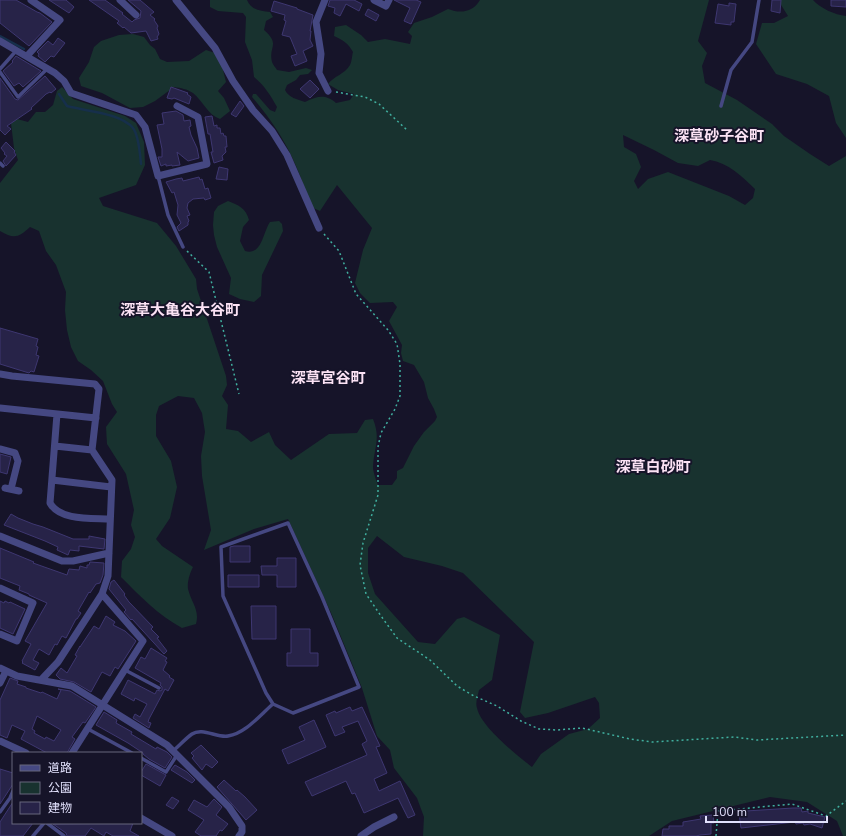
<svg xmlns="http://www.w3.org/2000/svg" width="846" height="836" viewBox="0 0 846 836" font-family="'Nunito Sans','Noto Sans JP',sans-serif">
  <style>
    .green { fill: #18322f; fill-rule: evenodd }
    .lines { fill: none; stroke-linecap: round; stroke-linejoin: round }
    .stream { stroke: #162f4b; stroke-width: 2.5 }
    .building { fill: #272348; stroke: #3e3771; fill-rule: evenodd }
    .path { stroke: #40af9f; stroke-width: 1.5; stroke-dasharray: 2 3; stroke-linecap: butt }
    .lane { stroke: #454882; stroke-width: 3.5 }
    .street { stroke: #454882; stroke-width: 7 }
    .labels { text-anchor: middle; stroke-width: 4; stroke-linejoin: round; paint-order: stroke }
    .neighbourhood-label { font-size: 15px; font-weight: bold; fill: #fbe2f4; stroke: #161429 }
  </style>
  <rect width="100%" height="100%" fill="#161429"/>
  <path class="green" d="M210 0H247C251 10 260 11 270 12L273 17 266 21 264 30C281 45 268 46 272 62 273 65 276 68 277 70L289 72 306 68 312 70 308 74 300 75 296 80 287 85 285 90C289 98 297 99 305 102 318 96 325 94 336 103L350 100 354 94 338 90 328 84C334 76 345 74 350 65 352 61 352 55 353 52 348 43 343 40 334 36L335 27 346 25 361 35 368 42 385 39 410 44 412 36 408 32 414 23 432 17 448 9C461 14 473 12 480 0H709L698 41 707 53 702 66 705 83 737 100 772 124 784 136 810 154 829 166 846 156V836H843L837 821 807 802 770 797 672 821 649 836H423L424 817 417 798 394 768 390 750 377 736 362 688 332 615 288 519 254 529 204 550 211 530 202 476 201 456 205 432 202 413 194 398 178 396 159 406 156 415V436L171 461 177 487 170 518 156 539 162 546 193 567C190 573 187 582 188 589 191 602 200 610 196 624L182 628C158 615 140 596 121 577L122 561 131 549 135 537 131 525 134 510 126 474 107 444 106 427 117 412 112 404 103 381 91 370 78 361 71 347 67 330 65 310 66 292 56 265 46 251 39 231 30 227C18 238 14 239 0 231V183L18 160 14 148 11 123 17 119 28 122 36 112H45L53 105 57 91 62 87 73 99 125 116 136 123 144 142 145 165 136 185 99 198 103 206 157 223 176 246 196 279 197 289 226 376 227 385 222 396 228 405 226 429 238 431 251 442 269 432 275 445 291 460 329 434 357 433 365 420 373 419C381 439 374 447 373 467 373 472 376 480 378 485H392L397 478V471L403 468 414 446 424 432 435 421 437 417 434 409 428 398 424 382 414 365 403 361 401 353 402 345 389 321 397 307 393 302 370 303 360 293 355 283 363 250 372 228 337 185 320 211 311 207C306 193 302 179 296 166 285 140 270 118 252 97L253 94H256L270 110 275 112 277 107C271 96 264 85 254 77L252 60 245 42 246 17 243 13 218 11 210 7ZM623 135 654 150 678 163 698 166 710 160C728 163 742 176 755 189L753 198 745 205 729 196 668 172 648 179 638 189 634 181 641 167 636 154 624 147ZM377 536 404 557 442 566 463 573 534 642 520 712 525 718 548 713 595 697 599 703 600 718 588 729 569 734 541 754 532 767C517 755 481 727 477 708 475 703 478 695 479 690L492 680 500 635 464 617 457 619 435 644 418 642 375 594 368 573V548Z
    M778 0H813C820 8 835 15 846 16V138L836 123 829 96 807 84 776 74 756 44 762 23H774L788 16Z
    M133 34 144 37 150 45 155 49 160 59 167 62 189 61 206 50 215 53 222 66 226 82 218 91 224 98 230 111 220 119C208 115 203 101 193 93 187 89 181 88 174 87L155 101 143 107 130 108 102 93 81 86 79 78 89 62 94 47 101 41 119 35Z
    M228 201C238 205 246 208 249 220L243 227 240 241 245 251C262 256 263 232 270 222L279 221 282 224 283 231 262 275 261 296 254 302 240 299 229 294 231 278 217 247 214 235 213 225 214 212 218 206Z"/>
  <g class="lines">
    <path class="stream" d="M0 36 24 49
      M59 94 67 106C85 111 121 113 133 128 139 136 140 154 141 164"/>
  </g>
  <path class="building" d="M0 0H16L37 12 40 13 52 22 29 46 0 23Z
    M49 0H66L74 7 69 13Z
    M89 0H105L123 13 122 14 132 22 134 20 140 18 141 11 128 0H140L154 12 150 15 155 19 154 20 158 26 157 28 159 34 157 37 158 39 151 41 146 31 131 33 124 27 123 28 117 23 119 21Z
    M330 0H354L362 4 359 11 346 4 340 16 334 13 335 8 328 6Z
    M394 0H416L421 2 411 24 404 21 410 8Z
    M772 0H781L780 13 771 11Z
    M831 0H846V7L831 6Z
    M274 1 297 8V9L313 15 310 31H311L310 40 313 46 303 51 307 61 295 66 291 56 297 54 290 37 282 35 286 21 284 20 285 15 271 11Z
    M729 3 736 4 734 22H731V25L715 23 718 4 729 6Z
    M368 9 379 15 376 21 365 15Z
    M58 38 65 43 54 57 51 56 45 62 38 56 39 54 37 52 48 41 53 45Z
    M16 56 41 71 23 87 19 83 14 86 3 71 13 62 12 61Z
    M45 76 56 89 51 93 50 92 46 94 31 108 32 109 7 126 11 129 5 135 0 130V78L15 99 18 100Z
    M310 80 319 89 310 98 300 89Z
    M171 87 188 93 187 94 191 97 189 104 174 98 172 99 167 98Z
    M240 101 244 106 236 117 231 114Z
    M176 111 183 115 184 121 190 120 191 126 189 127 191 135 197 148 199 158 188 161 177 152 180 165 172 166V165L166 166V164L161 166 158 157H162V149L157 125 164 124 162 113Z
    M212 116 214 126 217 125V128H220L221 134 223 133 224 136H226L227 147H225L226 152 222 156 223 160 214 163 211 152H213L210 134H208L205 117Z
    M6 142 15 151 14 152 16 155 6 166 3 161 7 156 4 154 5 153 1 148Z
    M219 167 228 169 227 180 216 179Z
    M199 177 200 180 202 179 205 189 208 188 211 198 205 200 204 198 193 199 188 203 187 208 190 215 187 216 189 221 188 222V225L179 231 177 227 181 223 177 215 178 205 174 192 172 193 166 182 176 179 182 178 183 181Z
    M0 328 38 339 36 346 38 347 36 355 39 356 34 372 31 371 29 373 0 364Z
    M0 454 11 457 7 474 0 472Z
    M11 514 18 518 33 524 43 527 73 539H89V536L105 539 104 549 79 546V551L70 550 68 555 57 550 58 547 45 541 4 525Z
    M234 546H250V562H230V547Z
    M0 548 34 562 33 563 67 575 69 569 79 570 80 566 87 568V565H89L90 562 104 563 103 575 100 583 96 584 90 593 89 592 78 611 81 613 77 619H76L66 638 62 636 57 645 55 644 49 655 39 649 33 660 39 663 35 670 22 663 23 662 22 661 31 644 25 641 47 603 29 595V594L19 590 20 586 0 578Z
    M277 558H296V587H277V575H262L261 566H277Z
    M228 575H259V587H228Z
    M114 580 125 594 124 595 129 602 153 627 151 629 159 637 157 638 167 651 164 654 132 619 131 620 124 612 126 610 109 589 111 582Z
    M0 601 4 603 5 601 9 603 10 602 25 609 13 634 0 628Z
    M251 606H276V639H252Z
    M106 616 115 622 113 625 125 631 136 641 118 669 115 667 110 676 102 672 91 692 74 682 60 679 56 675 61 668 67 673 77 656 75 655 80 646V647L94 626 99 629Z
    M291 629H310V653H318V666H287V653H291Z
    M151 648 167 658 165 661 167 662 163 670 170 676 169 677 174 680 168 691 165 689 149 719 148 722 151 723 149 728 133 718 135 714 140 717 147 704 135 698 134 701 121 694 128 680 155 694 157 690 160 691 162 690V687L160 685 161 683 135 668 141 657 145 659Z
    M10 678 18 681 17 684 26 687V688L41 693 42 692 57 699 61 690 58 689 70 691 96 707 85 723 83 722 72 737 75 739 67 753H47L21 739 25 731 12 725 7 738 0 735V700ZM37 716 61 730 54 741 46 737 45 739 34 733 35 731 32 729Z
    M350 707 352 711 362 707 380 746 376 747 387 773 374 779 379 791 400 781 415 815 408 818 398 798 364 813 355 793 352 794 346 781 312 796 305 782 367 755 362 744 367 741 358 721 342 727 345 732 335 736 326 715 335 711 336 713Z
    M104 712 117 720 116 723 132 732 131 734 156 749 157 747 167 752 172 757 165 768 149 759 143 754V753L128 743 96 725Z
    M314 720 326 747 288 764 282 750 305 740 299 727Z
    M201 745 218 762 212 768 206 764 202 770 192 758 194 756 191 753Z
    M146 764 166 775 160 786 141 775V772Z
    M175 765 187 772 195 780 192 783 171 770Z
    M0 769 13 773V784L0 804Z
    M224 780 236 791 237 790 245 797 257 810 246 820 217 787Z
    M172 797 179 801 173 809 166 805Z
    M214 799 222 807 216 815 228 824 222 831 220 830 216 836H201L195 832 204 820 188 810 194 800 207 807Z
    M13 802V823H33L23 836H0V822Z
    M793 808H801L802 812 808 811V813L825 817 822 828 810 824 804 825 803 823 796 824 795 822 741 828 739 814H746V811Z
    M713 815 714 823H711V834L700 835 696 836H662L663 829H669V826H683V822L701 819 700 816Z
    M133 823 130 831 139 836H113L106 832 104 836 91 828 85 836H67L66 833 53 824Z"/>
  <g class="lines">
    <path class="path" d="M336 92 365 97 379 104 407 130
      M324 234 339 251 356 294 388 330 397 344 400 364V396L395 409 381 433 378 447V495L363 543 360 565 366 594 381 616 397 638 430 660 457 686 474 696 497 706 521 721 539 729 557 730 582 728 630 739 652 742 734 737 757 740 846 735
      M187 251 209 272 239 394
      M716 836 718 811 792 804 826 816 846 801"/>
    <path class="lane" d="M0 69 16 51
      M0 72 18 97 47 69
      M721 106 731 70 752 42 759 0
      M0 163 3 166
      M158 176 168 215 183 247
      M288 523 322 597 359 687 293 713 273 704 266 693 223 596 221 547Z
      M125 670 159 688
      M88 729 132 753
      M173 751C179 746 185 739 192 734 202 727 217 738 228 736 246 733 260 715 273 704
      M141 758 166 772 177 755
      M0 812 10 798 13 791
      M47 823 64 836
      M33 836 44 823"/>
    <path class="street" d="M120 0 136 15
      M176 0 215 48 233 81 253 110 272 131 287 155 319 228
      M325 0 316 22 321 54 319 73 328 91
      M374 0 386 6 389 0
      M0 41 55 73 64 81 71 93 136 115 145 127 158 176 207 164 198 117 177 106
      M27 56 60 20 31 0
      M0 374 12 376 95 384 99 389 92 450 112 480 108 576 102 594 58 662 41 680
      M0 408 96 418
      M57 414 50 503C60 521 92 518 110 519
      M55 446 92 450
      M0 449 15 453 18 461 11 489
      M52 480 111 487
      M5 488 19 491
      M0 536 62 561H73L109 553
      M0 588 33 603 17 641 0 634
      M0 668 17 676 72 686 167 745 229 807 242 826V832L239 836
      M0 683 6 671
      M0 741 26 753
      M72 753 143 641 102 594
      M141 818 172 836
      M361 836 374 827 394 817"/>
  </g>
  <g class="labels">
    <g class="neighbourhood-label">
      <text x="719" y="141">深草砂子谷町</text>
      <text x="180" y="315">深草大亀谷大谷町</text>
      <text x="328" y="383">深草宮谷町</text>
      <text x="653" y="472">深草白砂町</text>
    </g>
  </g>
  <rect x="12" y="752" width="130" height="72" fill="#161429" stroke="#67667d"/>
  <rect x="20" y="765" width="20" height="6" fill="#454882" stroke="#67667d"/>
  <text x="48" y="772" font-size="12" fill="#e1e0fb">道路</text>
  <rect x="20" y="782" width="20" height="12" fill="#18322f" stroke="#67667d"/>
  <text x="48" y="792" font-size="12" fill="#e1e0fb">公園</text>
  <rect x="20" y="802" width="20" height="12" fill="#272348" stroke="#67667d"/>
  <text x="48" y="812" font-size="12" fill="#e1e0fb">建物</text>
  <path d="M706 816v6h121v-6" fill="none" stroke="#e1e0fb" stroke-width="2"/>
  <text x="712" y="816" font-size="12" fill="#e1e0fb" stroke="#161429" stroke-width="3" paint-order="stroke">100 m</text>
</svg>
